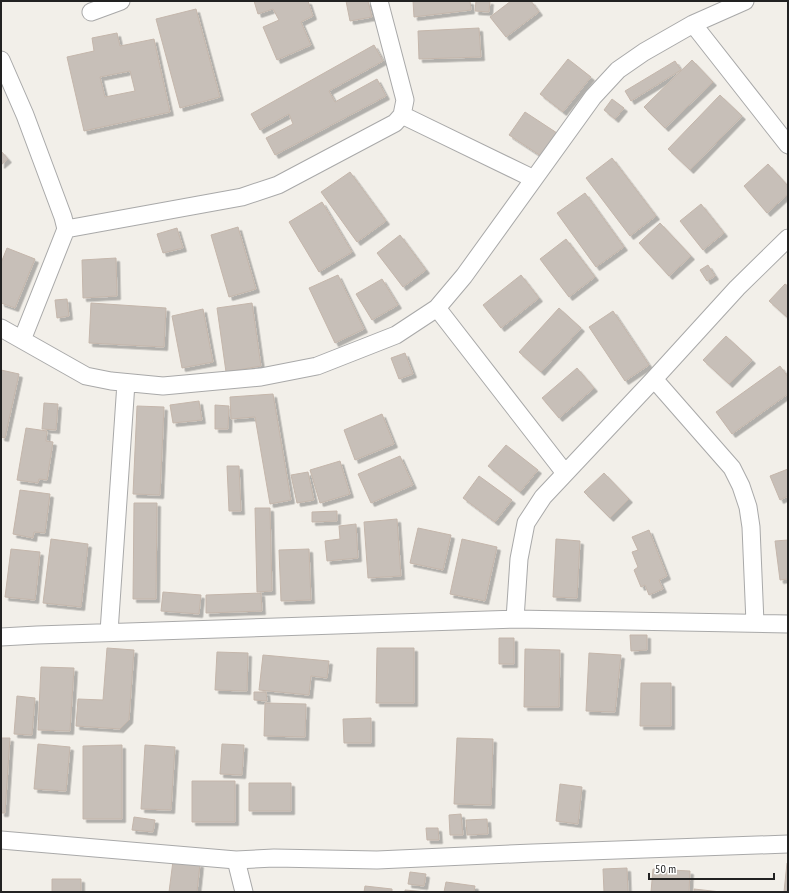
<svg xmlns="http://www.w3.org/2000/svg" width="789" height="893" viewBox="0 0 789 893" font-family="'PT Sans Narrow',sans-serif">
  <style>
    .building { fill: #c7bfb8; stroke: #c4b6ab; fill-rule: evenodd; filter: url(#shadow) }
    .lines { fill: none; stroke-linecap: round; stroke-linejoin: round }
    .minor-casing { stroke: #a9a9a9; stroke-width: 19 }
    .minor { stroke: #fff; stroke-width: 17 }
  </style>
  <defs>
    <filter id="shadow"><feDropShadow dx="3.5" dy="3.5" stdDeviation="0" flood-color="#0004"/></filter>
  </defs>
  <rect width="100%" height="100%" fill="#f2efe9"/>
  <path class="building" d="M254 1H308L313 16 301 22 311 45 277 60 263 27 279 20 273 9 258 14Z
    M346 1H368L372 17 350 21Z
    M413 1H470L471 10 414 17Z
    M476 1H490L489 12 475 11Z
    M511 1H531L539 12 506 37 490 17Z
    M196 9 220 97 180 108 156 19Z
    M479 28 481 57 419 59 418 31Z
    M117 33 120 46 154 39 170 112 84 131 67 57 94 51 92 38ZM130 71 135 91 105 97 100 77Z
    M374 45 383 61 329 91 335 102 377 79 386 96 275 155 266 138 293 124 289 114 260 130 251 114Z
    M568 59 591 77 563 112 540 94Z
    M692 60 713 82 665 128 644 107Z
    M675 61 681 70 631 101 625 91Z
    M720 95 742 116 690 170 668 149Z
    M612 99 624 108 615 119 604 110Z
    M525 112 557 133 541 156 509 135Z
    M1 151 8 159 1 165Z
    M612 158 656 216 630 236 586 178Z
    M768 164 788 186V194L767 213 744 186Z
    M350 172 386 221 357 242 321 192Z
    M585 193 624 247 596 267 557 213Z
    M322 202 352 252 319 272 289 222Z
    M701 204 724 233 703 250 680 221Z
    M660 223 691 256 669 276 639 243Z
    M238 227 256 289 229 297 211 235Z
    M177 228 183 248 163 253 157 234Z
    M400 235 426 270 403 287 377 253Z
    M566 239 595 277 569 297 540 259Z
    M7 248 35 259 15 308 1 303V263Z
    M116 258 117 296 83 298 82 260Z
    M708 265 715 276 707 281 700 270Z
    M338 275 364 329 335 343 309 288Z
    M521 275 539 298 501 328 483 305Z
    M382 279 398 305 372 320 356 294Z
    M785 284 788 286V318L769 301Z
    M67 299 69 316 57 318 55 300Z
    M91 303 166 308 164 347 89 343Z
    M252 303 261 366 226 372 217 308Z
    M559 308 581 328 541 372 519 352Z
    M203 309 213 362 182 368 172 316Z
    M613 311 649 365 625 381 589 327Z
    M726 336 752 360 729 384 703 360Z
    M405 353 413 374 399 379 391 358Z
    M780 366 788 377V394L732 434 716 412Z
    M577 368 594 388 559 418 542 398Z
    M1 370 19 374 5 438 1 437Z
    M273 394 291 500 270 504 255 417 231 419 230 397Z
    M199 401 202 420 173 423 170 405Z
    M44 403 58 404 56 430 42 429Z
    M215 405 229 406 228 429H215Z
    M137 406 164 407 160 495 133 494Z
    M382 414 394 444 355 460 344 430Z
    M26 428 47 431 46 441 53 442 47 480 39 479 38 483 17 480Z
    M506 445 538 470 520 492 488 466Z
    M400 456 413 485 371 503 358 474Z
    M340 461 350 494 320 503 310 470Z
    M227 466H239L241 511H229Z
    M788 469V496L780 500 770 476Z
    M308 472 314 500 297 503 291 475Z
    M604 473 629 499 610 518 584 492Z
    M479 476 512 500 495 522 463 498Z
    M20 490 50 494 45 533 34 532 33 538 13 534Z
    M134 503H157L156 599H133Z
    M255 508H270L272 591 257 592Z
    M337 511V521L312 522V512Z
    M397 519 401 576 368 578 364 522Z
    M356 524 358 558 327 561 325 541 340 539 339 526Z
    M418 528 451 535 443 570 410 563Z
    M649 530 667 576 659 580 663 589 649 595 645 585 641 587 634 570 638 567 632 552 638 550 632 537Z
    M51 539 88 544 81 607 43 603Z
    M462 539 497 547 485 601 450 594Z
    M556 539 580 541 577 598 553 597Z
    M788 540V579L780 580 775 541Z
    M11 549 40 552 35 600 5 597Z
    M309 549 311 600 281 601 279 550Z
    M163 592 201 595 199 614 161 611Z
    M261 593 262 611 206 613V595Z
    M630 635H647V650L631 651Z
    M499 638H514V664H499Z
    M107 648 134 650 129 720 120 729 76 726 78 699 103 700Z
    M377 648H414V703H376Z
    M525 649 560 650 559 707H524Z
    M217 652 248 653 247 691 215 690Z
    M589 653 621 655 615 712 586 711Z
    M263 655 329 661 327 678 311 676 309 695 259 690Z
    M41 667 74 668 70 731 38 730Z
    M641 683H671V726H640Z
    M254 692H266L267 701 254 700Z
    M17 696 35 698 32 735 14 734Z
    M265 703 306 704 305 737 264 736Z
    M371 718V743H344L343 719Z
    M1 738H10L5 813H1Z
    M457 738 493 739 491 805 454 804Z
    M38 744 70 747 66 791 34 789Z
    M222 744 244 745 242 775 220 774Z
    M122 745V819H83V746Z
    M145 745 175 747 171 810 141 809Z
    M192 781H235V822H192Z
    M249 783H291V811H249Z
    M560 784 582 787 578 824 556 821Z
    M461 814 463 835H450L449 815Z
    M134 817 155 820 153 832 132 830Z
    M487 819 488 834 467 835 466 820Z
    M426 828H438L439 840H427Z
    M173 861 200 864 197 892H169Z
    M787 863H788V892H784Z
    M627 868 628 892H604L603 869Z
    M653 869 690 871 689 892H651Z
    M410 872 426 874 424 886 408 884Z
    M52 879H81V892H52Z
    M446 882 475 886 474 892H444Z
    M365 886 392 889V892H364Z
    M694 889 721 892H694Z
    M405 890 427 892H405Z"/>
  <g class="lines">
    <g class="minor-casing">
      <path id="minor" d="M91 12 121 1
        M693 24 788 145
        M1 60 25 115 63 217 66 229 22 340
        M402 115 534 179
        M66 229 242 197 278 185 395 123 402 115 405 100 379 1
        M437 308 565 473
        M1 328 86 376 111 381 163 386 261 377 317 366 396 335 437 308 464 276 593 97 618 70 644 52 693 24 745 1
        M654 379 732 468 741 486 748 507 751 527 755 623
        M515 619 519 559 526 523 543 497 654 379 737 288 788 238
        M109 632 126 383
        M1 637 37 635 515 619 788 624
        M1 840 236 860 274 858 377 860 533 853 788 844
        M236 860 244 892"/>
    </g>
    <use href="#minor" class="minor"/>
  </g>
  <rect width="789" height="893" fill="none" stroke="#222222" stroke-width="4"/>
  <path d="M649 873v6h125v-6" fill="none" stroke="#222222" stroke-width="2"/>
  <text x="655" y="873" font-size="12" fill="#222222" stroke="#ffffff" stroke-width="3" paint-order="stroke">50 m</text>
</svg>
